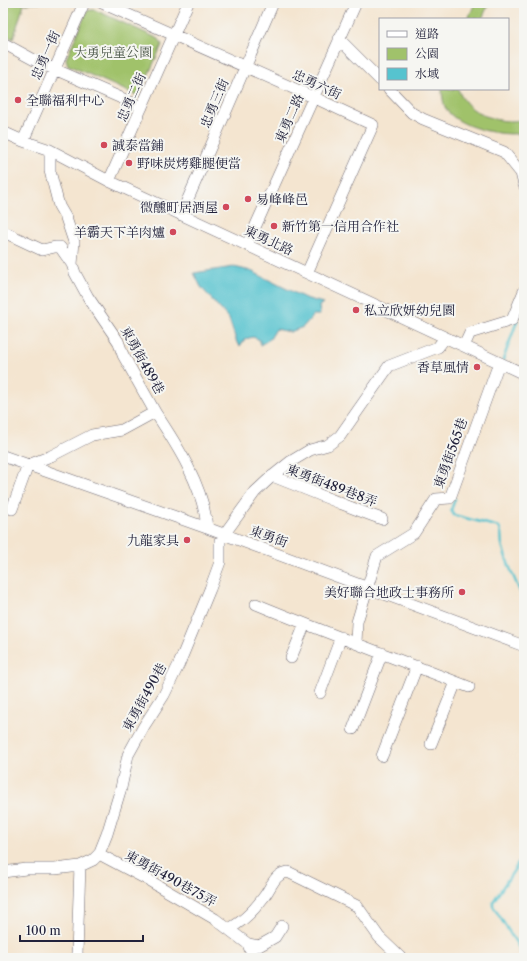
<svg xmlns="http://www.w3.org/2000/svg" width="527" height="961" viewBox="0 0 527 961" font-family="'Libre Caslon Text','Noto Serif TC',serif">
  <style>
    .green { fill: #a0c26b; stroke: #617253 }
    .water { fill: #56c3cf; stroke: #3c7285 }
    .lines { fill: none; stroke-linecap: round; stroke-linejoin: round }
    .stream { stroke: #56c3cf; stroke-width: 2.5 }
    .minor-casing { stroke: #6c666f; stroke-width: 12 }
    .minor { stroke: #fff; stroke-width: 11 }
    .poi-dot { fill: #d1495b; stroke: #f6f6f2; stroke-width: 1.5 }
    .labels { text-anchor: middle; stroke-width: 4; stroke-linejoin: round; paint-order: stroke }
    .park-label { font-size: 13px; fill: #4e5a4c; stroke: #f6f6f2 }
    .street-label { font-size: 13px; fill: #22223b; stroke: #f6f6f2 }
    .poi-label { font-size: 13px; fill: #22223b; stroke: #f6f6f2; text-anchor: start }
  </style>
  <rect width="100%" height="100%" fill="#f6f6f2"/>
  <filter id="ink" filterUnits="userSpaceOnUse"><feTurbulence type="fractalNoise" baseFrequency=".025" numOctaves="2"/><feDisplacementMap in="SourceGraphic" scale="8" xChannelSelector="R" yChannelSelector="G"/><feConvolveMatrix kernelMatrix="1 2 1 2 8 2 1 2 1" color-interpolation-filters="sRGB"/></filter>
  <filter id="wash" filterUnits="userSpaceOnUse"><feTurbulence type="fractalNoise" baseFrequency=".012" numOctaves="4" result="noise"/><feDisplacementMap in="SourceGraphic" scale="16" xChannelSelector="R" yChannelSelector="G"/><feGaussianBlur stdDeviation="0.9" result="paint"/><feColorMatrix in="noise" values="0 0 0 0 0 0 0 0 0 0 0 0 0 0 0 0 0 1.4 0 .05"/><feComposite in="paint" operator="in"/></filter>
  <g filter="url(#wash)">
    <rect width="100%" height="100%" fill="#f4e5d0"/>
    <path class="green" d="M3 3H40L24 4 13 39 3 33Z
      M475 3H489L482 19H468Z
      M91 10H95L159 39 162 45 140 93 136 95 68 65 66 59 87 11Z
      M442 89H458C460 93 461 97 464 100 476 117 505 125 524 119V133C504 137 455 128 445 107 443 102 442 94 442 89Z"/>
    <path class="water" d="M234 267 251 271 305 298 323 303 319 306 320 315H313L310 319 303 327 290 332 276 329 270 339 260 345V340L253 337 245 339 240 346 237 343 229 319 201 287 194 273Z"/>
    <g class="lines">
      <path class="stream" d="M503 360 517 321
        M455 499 451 510 454 515 499 527C503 533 500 541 503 548 508 566 516 583 524 600
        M522 958 520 949 493 906V902L524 855"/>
    </g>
  </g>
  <g filter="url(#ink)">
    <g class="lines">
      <g class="minor-casing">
        <path id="minor" d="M102 3 313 97 373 125 307 273
          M339 39 380 80
          M3 43 38 62 142 107
          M389 89 412 113 423 119 504 152 521 173 524 185
          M3 132 23 141 50 150 109 181 524 374
          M23 141 84 3
          M109 181 188 3
          M181 215 273 3
          M3 234 6 233 42 250 55 247H60L72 264
          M247 245 356 3
          M464 346 470 333 512 320 524 291
          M155 412C177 445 204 487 207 528
          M3 456 207 528 524 646
          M272 476C309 490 345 506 382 519
          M12 509 28 465 51 456 92 435 122 430 155 412 123 355 118 341 88 297 75 273 72 264 74 242 66 218 59 206 50 171V150
          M256 604C326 633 398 659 469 687
          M356 643 357 622 377 556 414 533 436 499 450 498 499 363
          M291 658 305 624
          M320 693 341 637
          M353 729 382 653
          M431 744 456 682
          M382 756 417 666
          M99 854 150 881 215 919 248 944 259 946 275 937 282 926
          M3 872 26 869H55L80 866 93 860 99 854 107 834 121 788 128 755 144 726 164 695 179 664 210 589 220 562V540L255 492 270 478 290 462 310 450 328 445 340 436 389 366 438 347 445 338
          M228 929C242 923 254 910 263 898 271 889 274 873 288 872L357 906 379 937 401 958
          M248 944 253 958
          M79 958 77 954 80 866"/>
      </g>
      <use href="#minor" class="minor"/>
    </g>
  </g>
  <g class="poi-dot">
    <circle cx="18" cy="100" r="4"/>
    <circle cx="104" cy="145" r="4"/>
    <circle cx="129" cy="163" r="4"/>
    <circle cx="248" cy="199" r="4"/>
    <circle cx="226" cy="207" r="4"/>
    <circle cx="274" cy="226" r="4"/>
    <circle cx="173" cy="232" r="4"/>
    <circle cx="356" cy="310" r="4"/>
    <circle cx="477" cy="367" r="4"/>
    <circle cx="187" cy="540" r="4"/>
    <circle cx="462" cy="592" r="4"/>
  </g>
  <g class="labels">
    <g class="park-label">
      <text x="113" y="57">大勇兒童公園</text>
    </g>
    <g class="street-label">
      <text transform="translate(45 55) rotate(-66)" y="5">忠勇一街</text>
      <text transform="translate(317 84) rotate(25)" y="5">忠勇六街</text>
      <text transform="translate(131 97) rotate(-66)" y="5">忠勇二街</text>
      <text transform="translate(214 103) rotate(-67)" y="5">忠勇三街</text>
      <text transform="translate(289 118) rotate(-66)" y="5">東勇二路</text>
      <text transform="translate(269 240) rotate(25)" y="5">東勇北路</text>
      <text transform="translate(143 360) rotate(61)" y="5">東勇街489巷</text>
      <text transform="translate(450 453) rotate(-70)" y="5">東勇街565巷</text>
      <text transform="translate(332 485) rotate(21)" y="5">東勇街489巷8弄</text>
      <text transform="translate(269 536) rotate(20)" y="5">東勇街</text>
      <text transform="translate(144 697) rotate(-61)" y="5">東勇街490巷</text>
      <text transform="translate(171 878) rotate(29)" y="5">東勇街490巷75弄</text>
    </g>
    <g class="poi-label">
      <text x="26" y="105">全聯福利中心</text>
      <text x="112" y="150">誠泰當鋪</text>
      <text x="137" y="168">野味炭烤雞腿便當</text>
      <text x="256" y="204">易峰峰邑</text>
      <text x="218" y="212" text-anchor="end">微醺町居酒屋</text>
      <text x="282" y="231">新竹第一信用合作社</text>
      <text x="165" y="237" text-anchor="end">羊霸天下羊肉爐</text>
      <text x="364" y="315">私立欣妍幼兒園</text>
      <text x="469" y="372" text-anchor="end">香草風情</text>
      <text x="179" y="545" text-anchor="end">九龍家具</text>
      <text x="454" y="597" text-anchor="end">美好聯合地政士事務所</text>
    </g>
  </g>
  <rect width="527" height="961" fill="none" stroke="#f6f6f2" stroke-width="16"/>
  <rect x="379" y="18" width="130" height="72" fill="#f6f6f2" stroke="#a1a1a9"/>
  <rect x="387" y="31" width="20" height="6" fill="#ffffff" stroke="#a1a1a9"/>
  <text x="415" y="38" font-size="12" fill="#22223b">道路</text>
  <rect x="387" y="48" width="20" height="12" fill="#a0c26b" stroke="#a1a1a9"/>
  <text x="415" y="58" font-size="12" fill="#22223b">公園</text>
  <rect x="387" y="68" width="20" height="12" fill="#56c3cf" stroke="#a1a1a9"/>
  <text x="415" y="78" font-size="12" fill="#22223b">水域</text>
  <path d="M20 935v6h123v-6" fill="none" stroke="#22223b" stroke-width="2"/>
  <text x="26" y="935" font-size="12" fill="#22223b" stroke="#f6f6f2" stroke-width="3" paint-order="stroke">100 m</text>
</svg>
